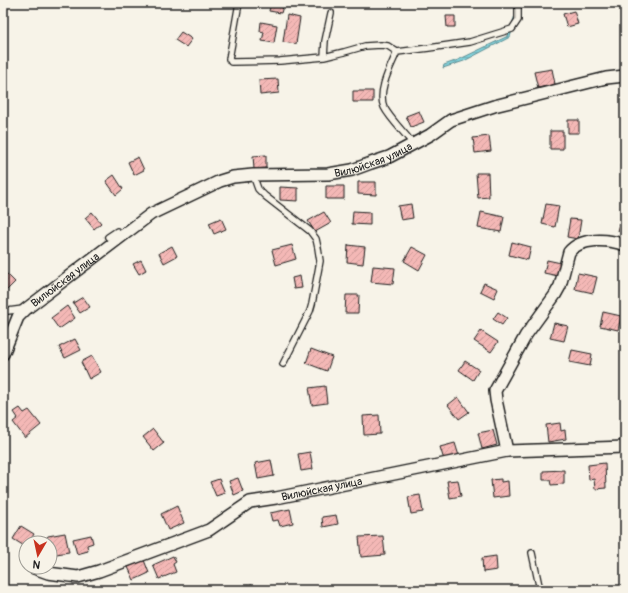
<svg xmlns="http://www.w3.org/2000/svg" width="628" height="593" viewBox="0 0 628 593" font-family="Pangolin,sans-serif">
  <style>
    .water { fill: url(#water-rules); stroke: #5a8a90 }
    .building { fill: url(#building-hatch); stroke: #1c1c1c }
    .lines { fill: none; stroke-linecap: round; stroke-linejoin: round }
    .service-casing { stroke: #1c1c1c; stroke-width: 8 }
    .minor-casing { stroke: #1c1c1c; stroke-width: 14 }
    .service { stroke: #f7f3e8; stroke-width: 5.5 }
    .minor { stroke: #f7f3e8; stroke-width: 11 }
    .labels { text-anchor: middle; stroke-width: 3; stroke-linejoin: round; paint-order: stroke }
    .street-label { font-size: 11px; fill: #1c1c1c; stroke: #f7f3e8 }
  </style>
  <defs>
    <pattern id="water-rules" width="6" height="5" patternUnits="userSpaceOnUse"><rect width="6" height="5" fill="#83d4dd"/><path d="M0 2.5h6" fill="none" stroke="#71b5bd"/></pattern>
    <pattern id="building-hatch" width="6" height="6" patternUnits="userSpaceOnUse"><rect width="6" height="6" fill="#f4b8b6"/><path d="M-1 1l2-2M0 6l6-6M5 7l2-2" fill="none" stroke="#d19e9c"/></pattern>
  </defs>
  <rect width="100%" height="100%" fill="#f7f3e8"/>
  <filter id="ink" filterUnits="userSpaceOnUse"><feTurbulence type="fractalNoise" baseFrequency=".025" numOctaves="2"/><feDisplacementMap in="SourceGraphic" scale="8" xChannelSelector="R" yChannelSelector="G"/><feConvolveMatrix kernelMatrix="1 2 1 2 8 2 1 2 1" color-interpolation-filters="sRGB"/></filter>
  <g filter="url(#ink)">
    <path class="water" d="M519 3H521L510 37 464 61 443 68 444 65 458 60 508 36Z"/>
    <path class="building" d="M271 3H284L281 13 269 11Z
      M389 3H399V5H389Z
      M574 11 578 24 567 27 563 14Z
      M287 15 300 18 296 44 283 42Z
      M446 16H455V27H447Z
      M261 22 277 25 274 43 262 41 264 32 260 31Z
      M181 32 192 39 186 47 175 40Z
      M552 69 555 84 538 88 534 72Z
      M278 79 279 93 260 95 259 80Z
      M353 91H373V102H353Z
      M419 111 424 122 411 127 406 116Z
      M568 120H579V133H568Z
      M550 131H563V149H550Z
      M489 136 491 151 475 153 473 138Z
      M266 155V168L254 169 253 156Z
      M138 157 144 170 134 175 128 162Z
      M476 173H488L489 197 478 198Z
      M114 175 123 189 116 195 106 181Z
      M358 182H376V195L358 194Z
      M326 186H344V199H326Z
      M280 187 298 188V201L280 200Z
      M411 204 413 218 401 220 398 206Z
      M546 204 559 206 555 227 542 224Z
      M353 211 370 212V225L352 224Z
      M92 212 101 223 94 229 85 218Z
      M324 212 331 223 315 232 308 221Z
      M481 212 504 217 501 232 478 228Z
      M622 216 625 217V233L618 231Z
      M221 218 226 229 214 234 209 223Z
      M570 219 581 220 578 239 567 237Z
      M512 242 531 247 528 260 509 255Z
      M292 245 296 259 276 265 272 250Z
      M348 245 365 247 363 264 347 262Z
      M172 246 177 256 164 263 159 253Z
      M412 247 427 255 419 270 404 261Z
      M141 260 146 270 139 274 133 264Z
      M547 260 561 263 558 276 544 273Z
      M373 266 395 268 393 284 371 282Z
      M3 270 15 282 5 292 3 290Z
      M578 273 597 277 593 293 575 289Z
      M300 276 302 288 294 289 292 278Z
      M484 283 498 289 494 298 480 291Z
      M346 295H359L358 313H345Z
      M83 297 90 307 80 313 73 303Z
      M67 306 75 318 59 329 51 318Z
      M498 312 507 318 502 325 493 319Z
      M603 312 621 316 618 330 600 326Z
      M554 323 568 326 564 341 550 338Z
      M481 331 498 342 491 352 474 341Z
      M75 339 81 350 65 358 59 347Z
      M311 349 332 357 327 371 306 363Z
      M572 350 592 354 590 366 569 362Z
      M92 356 101 372 89 379 81 362Z
      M465 361 479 370 473 380 459 370Z
      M325 386 327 403 312 405 309 388Z
      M458 397 469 412 459 419 448 405Z
      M20 408 24 413 29 410 41 425 25 438 13 422 18 418 14 412Z
      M379 415 380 434 364 435 363 416Z
      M560 423 561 431 565 430 566 439 548 442 546 425Z
      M153 429 164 443 154 451 143 437Z
      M493 430 497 445 482 449 478 433Z
      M455 443 459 456 444 460 440 447Z
      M310 452 313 469 301 471 298 454Z
      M271 460 274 476 258 479 255 463Z
      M605 463 606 488 595 489 594 479 589 480 588 465Z
      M620 464H625V478H621Z
      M564 470V484L551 485 550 480H543V471Z
      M238 478 243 491 234 495 229 481Z
      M219 479 225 493 216 496 210 482Z
      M501 479V482L508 481 509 496 493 498 491 480Z
      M458 480 461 496 450 498 447 481Z
      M420 495 423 512 411 514 408 497Z
      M177 506 184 523 168 530 161 514Z
      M290 509 293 523 280 526 278 520 272 521 270 513Z
      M336 515 338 524 323 527 322 517Z
      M21 526 34 534 29 543H26V547L13 539Z
      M65 533 69 552 50 555V543H44L43 542 48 536Z
      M91 535 93 543 87 545 88 551 77 554 73 539Z
      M383 536 385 555 361 557 359 537Z
      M173 556 176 562 173 564 176 572 159 579 153 565Z
      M496 556 497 570 483 572 482 558Z
      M144 560 149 573 134 580 128 567Z
      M252 585 254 590H238L237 588Z"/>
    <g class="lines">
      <g class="service-casing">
        <path id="service" d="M239 3 229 59 231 62 280 61 324 57 344 52 365 46 381 45 388 46 397 52 429 48 470 42 512 29 518 20V3
          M397 52C391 66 377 91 384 107 390 119 405 133 413 144
          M324 57 325 41 331 13
          M253 175 258 189 265 196 310 231 316 239 318 248 320 261 312 304 310 311 283 364
          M108 237 117 231 123 236
          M3 309 8 311 23 309
          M532 553 540 590"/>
      </g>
      <g class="minor-casing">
        <g id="minor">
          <path id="s1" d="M3 354 18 317 26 309 151 214 220 181 233 177 253 175 328 174 352 170 371 163 389 157 430 135 451 120 494 106 606 78 625 76"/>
          <path d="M507 451 496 400 495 391 526 335 555 295 560 286 569 252C581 237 608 239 625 245"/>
          <path id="s2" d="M34 568 48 573 78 577 99 571 209 530 250 502 276 498 507 451 625 447"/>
        </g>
      </g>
      <use href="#service" class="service"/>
      <use href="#minor" class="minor"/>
    </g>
  </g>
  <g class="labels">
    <g class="street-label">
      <text dy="4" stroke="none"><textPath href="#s1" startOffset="441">Вилюйская улица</textPath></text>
      <text dy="4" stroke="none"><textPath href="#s1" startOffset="100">Вилюйская улица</textPath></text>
      <text dy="4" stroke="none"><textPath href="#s2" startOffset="307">Вилюйская улица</textPath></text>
    </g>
  </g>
  <rect width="628" height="593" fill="none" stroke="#f7f3e8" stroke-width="16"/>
  <rect x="8" y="8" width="612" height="577" fill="none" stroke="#1c1c1c" stroke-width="1.5" filter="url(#ink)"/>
  <g transform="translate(38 555) rotate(189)"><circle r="19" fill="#f7f3e8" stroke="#9f9d96"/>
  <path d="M0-3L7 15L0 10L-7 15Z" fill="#c8321e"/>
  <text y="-6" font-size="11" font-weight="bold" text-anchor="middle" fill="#1c1c1c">N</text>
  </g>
</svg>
